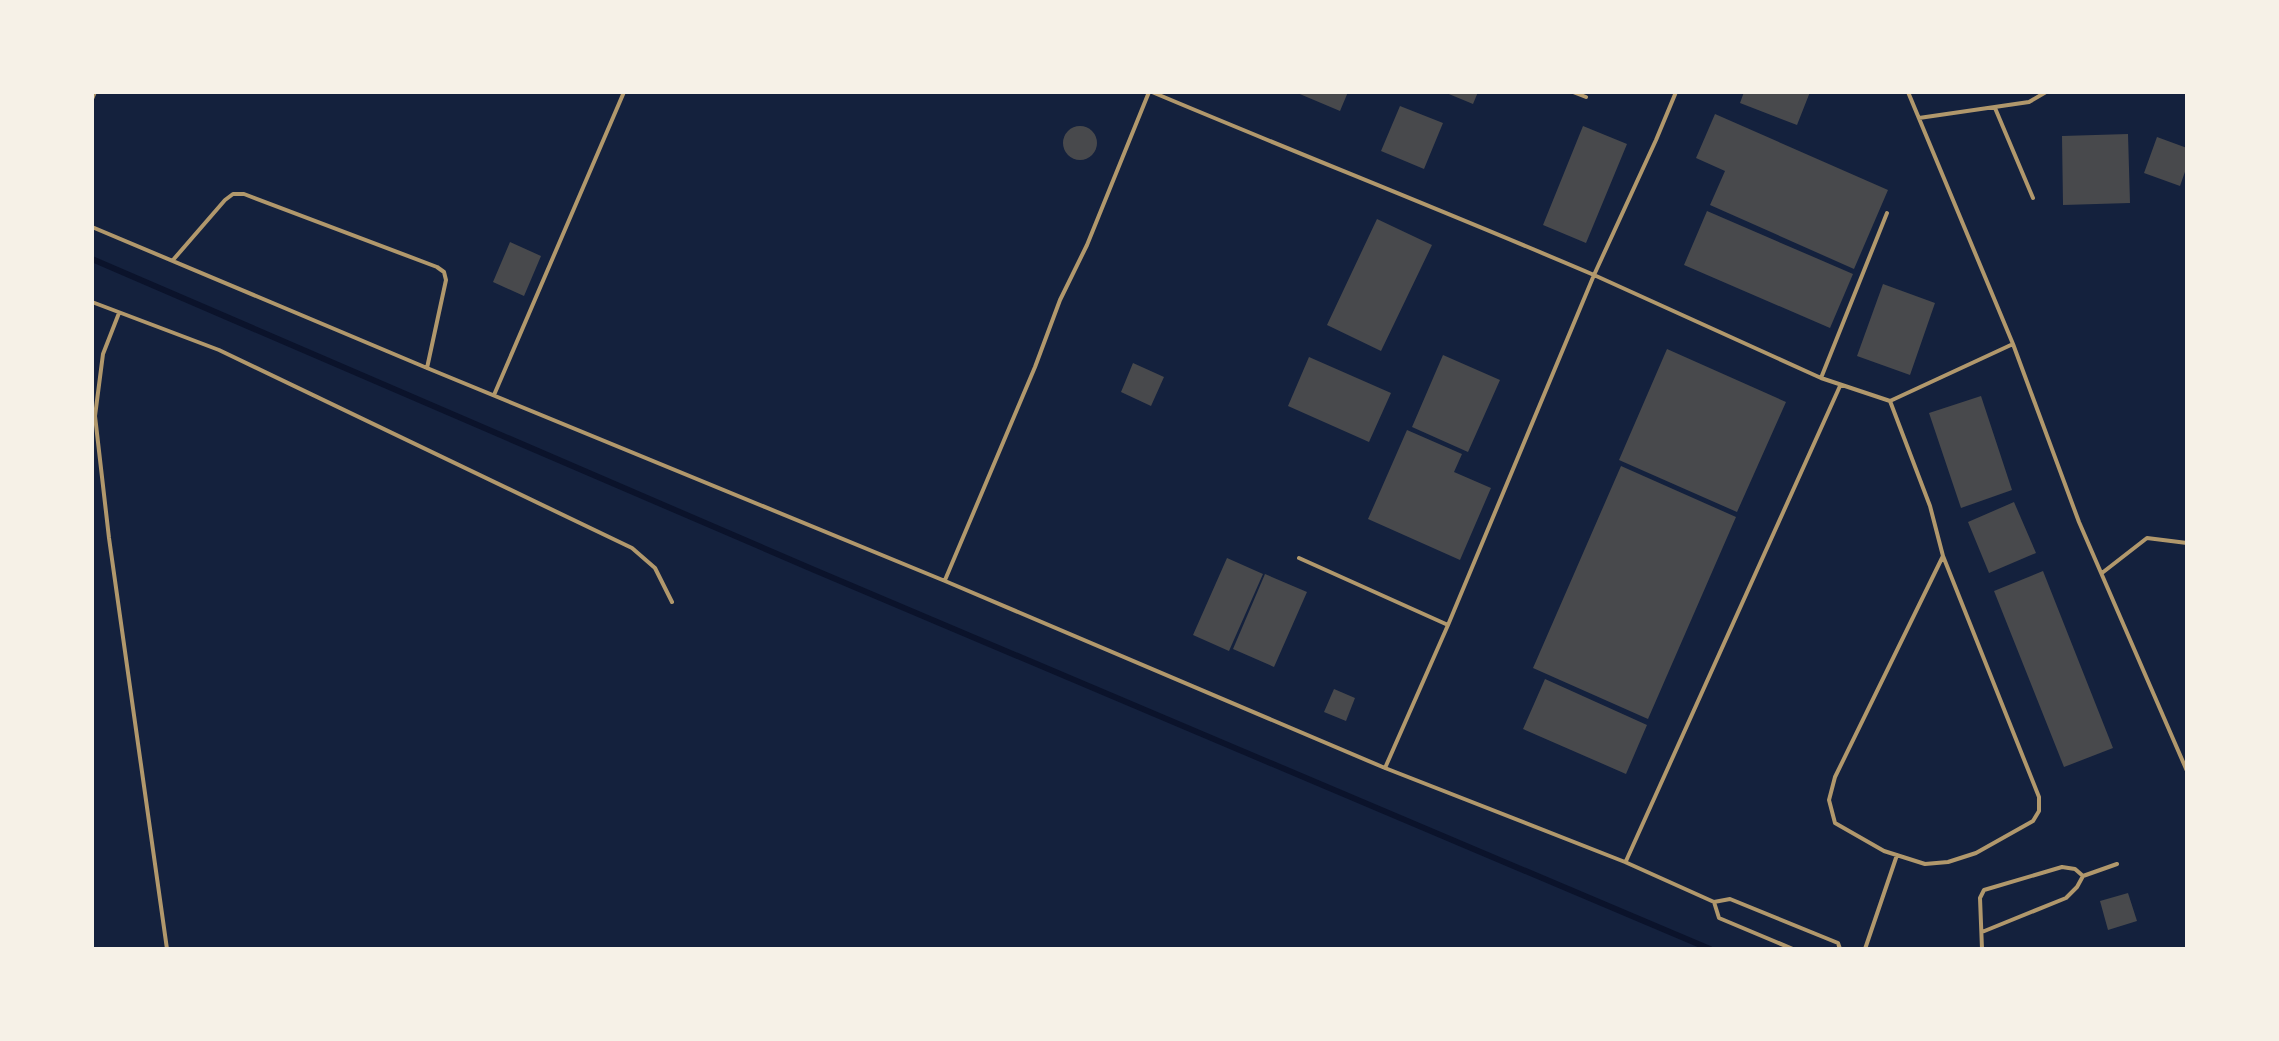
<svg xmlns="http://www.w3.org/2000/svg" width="2279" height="1041" viewBox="0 0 2279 1041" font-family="Merriweather,serif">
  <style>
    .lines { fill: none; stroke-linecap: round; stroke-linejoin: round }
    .stream { stroke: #0b132b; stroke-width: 6 }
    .building { fill: #48494c }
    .service { stroke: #b1986c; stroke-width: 4 }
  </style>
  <rect width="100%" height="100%" fill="#14213d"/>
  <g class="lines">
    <path class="stream" d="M92 259 812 569 1710 949"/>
  </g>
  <path class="building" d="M1295 92H1348L1340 111Z
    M1444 92H1478L1473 104Z
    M1744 92H1810L1797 125 1740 103Z
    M1400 106 1443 123 1424 169 1381 151Z
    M1715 114 1888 190 1854 269 1710 205 1725 171 1696 158Z
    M1063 143a17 17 0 1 1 34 0a17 17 0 1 1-34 0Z
    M1583 126 1627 144 1586 243 1543 225Z
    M2128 134 2130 203 2063 205 2062 136Z
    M2157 137 2187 148V166L2180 186 2144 173Z
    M1707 211 1853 274 1830 328 1684 265Z
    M1377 219 1432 245 1381 351 1327 325Z
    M510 242 541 256 524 296 493 282Z
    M1883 284 1935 303 1910 375 1857 356Z
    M1667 349 1786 402 1737 512 1619 460Z
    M1443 355 1500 380 1468 452 1412 427Z
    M1309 357 1391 393 1369 442 1288 406Z
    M1133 363 1164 377 1151 406 1121 392Z
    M1981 396 2012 490 1961 508 1929 413Z
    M1407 430 1462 454 1454 472 1491 488 1460 560 1368 519Z
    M1621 466 1736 517 1648 719 1533 668Z
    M2014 502 2036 553 1989 573 1968 522Z
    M1227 558 1263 574 1229 651 1193 635Z
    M2043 571 2113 748 2064 767 1994 591Z
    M1265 574 1307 592 1274 667 1233 649Z
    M1545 679 1647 725 1626 774 1523 729Z
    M1334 689 1355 698 1346 721 1324 712Z
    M2128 893 2137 921 2108 930 2100 901Z"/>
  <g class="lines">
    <path class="service" d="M1152 92C1299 154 1447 212 1594 275L1656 140 1676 92
      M1573 92 1586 97
      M1908 92 2013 344 2079 522 2187 771
      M92 99 95 92
      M1995 108 2033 198
      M1919 118 2029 102 2046 92
      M92 227 427 368 945 581 1385 768 1625 862 1714 902 1730 899 1838 943 1840 949
      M173 260 225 200 233 194H244L437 267 444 272 446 280 427 368
      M92 302 219 350 632 548 655 568 672 602
      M119 313 103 354 95 416 109 538 167 949
      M1821 378 1887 213
      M494 395 624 92
      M1890 401 2013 344
      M1299 558 1448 625
      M2102 573 2147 538 2187 543
      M945 580 1035 367 1060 300 1087 245 1149 92
      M1385 768 1448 625 1594 275 1821 378 1890 401 1930 506 1943 556 2039 797V811L2033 821 1976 853 1948 862 1925 864 1884 851 1835 823 1829 800 1835 777 1943 556
      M1626 861 1840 386
      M1714 902 1719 918 1793 949
      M1982 932 2066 898 2077 887 2083 876 2117 864
      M1865 949 1897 855
      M1982 949 1980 898 1984 890 2062 867 2075 869 2083 876"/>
  </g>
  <rect width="2279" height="1041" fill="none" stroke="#f6f1e7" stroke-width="188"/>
</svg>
